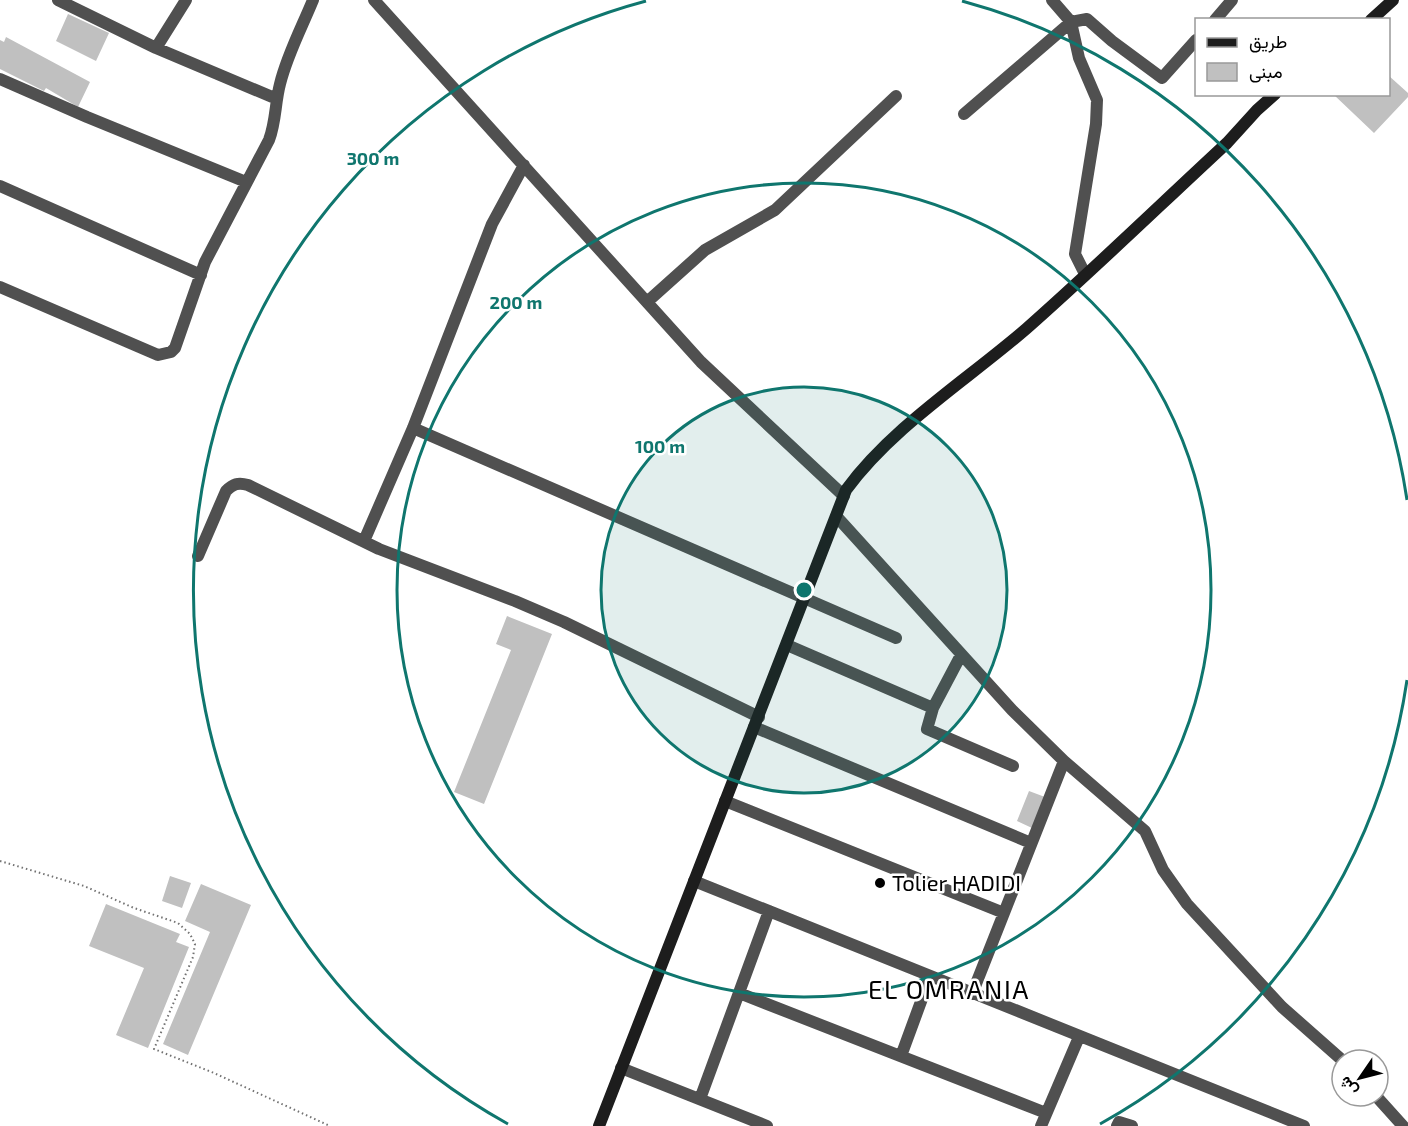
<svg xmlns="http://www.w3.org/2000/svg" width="1408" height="1126" viewBox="0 0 1408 1126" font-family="'Exo 2',Vazirmatn,sans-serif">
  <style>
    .building { fill: #c0c0c0 }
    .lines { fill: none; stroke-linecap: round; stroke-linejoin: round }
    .path { stroke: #727272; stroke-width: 2; stroke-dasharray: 1.5 3; stroke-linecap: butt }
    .street { stroke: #505050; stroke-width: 12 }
    .secondary { stroke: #1d1d1d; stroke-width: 12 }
    .ring { fill: none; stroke: #0f766e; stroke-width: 3 }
    .poi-dot { fill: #000; stroke: #fff; stroke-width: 2 }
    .labels { text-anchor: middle; stroke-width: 5; stroke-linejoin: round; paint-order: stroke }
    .poi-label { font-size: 22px; fill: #000; stroke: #fff; text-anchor: start }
    .quarter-label { font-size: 26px; letter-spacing: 1.5px; fill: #000; stroke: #fff }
    .centre { fill: #0f766e; stroke: #fff; stroke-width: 3 }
    .ring-label { font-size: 18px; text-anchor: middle; font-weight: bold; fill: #0f766e; stroke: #fff; stroke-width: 5; stroke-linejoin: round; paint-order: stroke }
  </style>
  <rect width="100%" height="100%" fill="#fff"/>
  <path class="building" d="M68 14 109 33 96 61 56 41Z
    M6 37 90 82 78 107 46 88 44 91 0 69V40L4 42Z
    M1388 75 1408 93V97L1374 133 1333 94H1388Z
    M507 616 552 634 484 804 454 792 511 650 496 644Z
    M1029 791 1045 797 1032 828 1017 821Z
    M170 876 191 883 182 908 162 901Z
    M201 884 251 905 188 1055 163 1044 210 932 185 921Z
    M106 904 180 934 176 942 189 947 148 1048 116 1035 144 968 89 946Z"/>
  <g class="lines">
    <path class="path" d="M0 861 84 886 134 908 178 923 190 934 195 944 193 957 154 1049 214 1073 330 1126"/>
    <path class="street" d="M58 0 156 48 277 99
      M374 0 701 362 844 496
      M1215 20 1232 0
      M156 48 186 0
      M0 79 87 117 246 182
      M964 114 1071 22 1052 0
      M0 186 201 275
      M1085 274 1075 254 1096 124 1097 100 1079 58 1071 22 1087 19 1112 41 1162 78 1196 40
      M0 287 158 355 171 352 175 348 205 262 269 140C276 122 275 103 280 84 287 55 302 27 313 0
      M647 302 705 250 775 210 896 96
      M413 428 896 638
      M837 517 1012 710 1064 761 1145 831 1163 870 1187 904 1282 1007 1342 1060
      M364 541 413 428 492 224 524 165
      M198 556 226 491C233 484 238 482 248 485L379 549 515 601 564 622 759 717
      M787 645 933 708
      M961 655 933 708 927 729 1013 766
      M754 727 1031 843
      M725 801 1004 913
      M694 881 1304 1126
      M739 993 1046 1113
      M972 994 1064 761
      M901 1056 930 977
      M621 1068 767 1126
      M1376 1096 1403 1126
      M700 1099 769 911
      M1041 1126 1079 1037
      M1117 1126 1119 1122 1132 1126"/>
    <path class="secondary" d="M1371 20 1393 0
      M599 1126 846 490C892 427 967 380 1026 329 1094 269 1160 205 1227 143L1257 110 1275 94"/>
  </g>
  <circle cx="804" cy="590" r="203" fill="#0f766e" fill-opacity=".12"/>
  <g class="ring">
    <circle cx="804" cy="590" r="203"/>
    <circle cx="804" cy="590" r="407"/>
    <path d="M1407 680A610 610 0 0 1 1100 1124M508 1124A610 610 0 0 1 646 1M962 1A610 610 0 0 1 1407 500"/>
  </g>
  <circle class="poi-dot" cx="880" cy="883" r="6"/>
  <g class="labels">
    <g class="poi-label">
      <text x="892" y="891">Tolier HADIDI</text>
    </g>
    <g class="quarter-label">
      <text x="949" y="999">EL OMRANIA</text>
    </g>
  </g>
  <circle cx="804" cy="590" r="9" class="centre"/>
  <g class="ring-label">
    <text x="373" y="165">300 m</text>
    <text x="516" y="309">200 m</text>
    <text x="660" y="453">100 m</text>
  </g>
  <rect x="1195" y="18" width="195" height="78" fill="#ffffff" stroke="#999999" stroke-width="1.5"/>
  <rect x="1207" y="38" width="30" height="9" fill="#1d1d1d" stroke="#999999" stroke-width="1.5"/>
  <text x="1249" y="48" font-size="18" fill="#000000">طريق</text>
  <rect x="1207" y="63" width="30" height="18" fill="#c0c0c0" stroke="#999999" stroke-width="1.5"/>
  <text x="1249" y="78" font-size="18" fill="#000000">مبنى</text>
  <g transform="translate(1360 1078) rotate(235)"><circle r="28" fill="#ffffff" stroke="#999999" stroke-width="1.5"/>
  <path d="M0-4.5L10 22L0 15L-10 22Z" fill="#000000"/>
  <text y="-9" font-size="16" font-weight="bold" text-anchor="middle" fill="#000000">ش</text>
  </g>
</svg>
